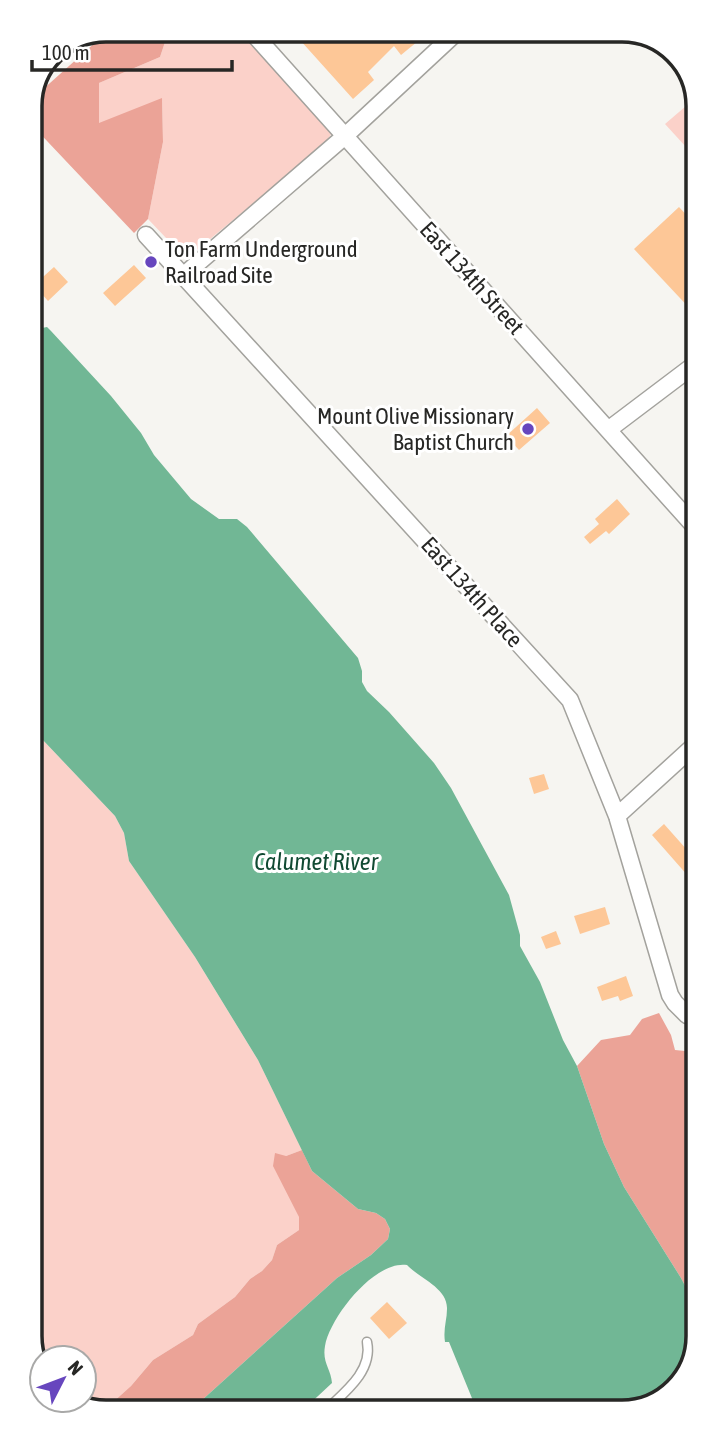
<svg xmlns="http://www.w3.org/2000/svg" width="728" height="1442" viewBox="0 0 728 1442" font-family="'Asap Condensed',sans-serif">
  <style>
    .green { fill: #fbd1c9 }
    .forest { fill: #eba397 }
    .water { fill: #71b795 }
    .building { fill: #fdc797 }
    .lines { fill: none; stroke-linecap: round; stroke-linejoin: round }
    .lane-casing { stroke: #a3a29d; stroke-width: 11 }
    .street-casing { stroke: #a3a29d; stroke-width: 19 }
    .lane { stroke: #fff; stroke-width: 8 }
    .street { stroke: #fff; stroke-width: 16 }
    .poi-dot { fill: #6746be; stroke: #fff; stroke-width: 2.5 }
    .labels { text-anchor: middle; stroke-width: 6; stroke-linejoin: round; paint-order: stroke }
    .poi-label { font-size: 23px; fill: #272725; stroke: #fff; text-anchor: start }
    .street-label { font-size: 23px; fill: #272725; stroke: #fff }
    .water-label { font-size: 24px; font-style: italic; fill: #114a33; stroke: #fff }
    .rim { fill: none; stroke: #272725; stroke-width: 3.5 }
  </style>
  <rect width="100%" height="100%" fill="#f6f5f1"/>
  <path class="green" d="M169 30H245L330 126 331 134 327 142 186 259 148 219 163 142 162 99 99 124V83L160 57Z
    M693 100V141L686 147 665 124Z
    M41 738 115 816 124 833 129 861 195 957 258 1060 302 1150 286 1156 299 1217V1230L277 1245 272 1260 262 1271 250 1279 235 1297 198 1324 193 1335 153 1360 131 1386 102 1412 69 1400H84V1358H42V1373L35 1365 33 748Z"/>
  <path class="forest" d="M106 30H169L160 57 99 83V123L162 98 163 142 148 219 134 233 30 123 31 100 98 40 93 35Z
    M659 1013 671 1035 675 1050 685 1051 697 1039 698 1311 681 1278 624 1187 604 1144 577 1066 601 1040 630 1035 642 1019Z
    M302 1150 312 1171 358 1209 376 1213 385 1219 390 1229 388 1239 371 1255 337 1278 190 1411 102 1412 131 1386 153 1360 193 1335 198 1324 235 1297 250 1279 262 1271 272 1260 277 1245 299 1230V1217L273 1166 275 1153 286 1156Z"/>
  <path class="water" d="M31 306 35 311V320L42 328 47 327 51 331 111 396 141 433 154 455 191 499 219 519H237L247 527 358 658 362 671V682L367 691 389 712 434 763 451 788 509 895 520 935V946L540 982 563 1040 577 1066 604 1144 624 1187 681 1278 698 1311V1336L685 1379 651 1407 476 1408 449 1342H445C443 1329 447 1320 447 1309 448 1288 419 1278 407 1265 375 1260 330 1317 325 1346 322 1363 331 1369 332 1383L303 1410 190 1411 337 1278 371 1255 388 1239 390 1229 385 1219 376 1213 358 1209 312 1171 258 1060 195 957 129 861 124 833 115 816 41 738 33 720Z"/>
  <path class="building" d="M291 30H328L336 38 346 30H418L423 37 401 55 394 46 368 72 374 80 353 99Z
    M679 207 693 222 694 313 634 249Z
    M134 265 146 278 115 306 103 293Z
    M54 267 68 282 48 301 34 285Z
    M537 408 550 423 519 450 506 436Z
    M617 499 630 514 609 534 606 531 590 544 584 537 599 524 595 519Z
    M544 774 549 789 534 794 529 778Z
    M664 824 696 860V885L652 835Z
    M605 907 610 924 580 934 574 916Z
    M556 931 561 944 546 949 541 937Z
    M626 976 633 996 620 1001 618 996 602 1001 597 987Z
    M387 1302 407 1323 389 1339 370 1318Z"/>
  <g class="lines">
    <g class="lane-casing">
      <path id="lane" d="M326 1410C345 1392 373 1371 367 1342"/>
    </g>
    <g class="street-casing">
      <path id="street" d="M250 30 695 527
        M146 235 570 700 617 816 670 995 675 1003 687 1015 697 1014
        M184 275 345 136 459 30
        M608 430 694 365
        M617 816 696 744"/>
    </g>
    <use href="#lane" class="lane"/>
    <use href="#street" class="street"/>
  </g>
  <g class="poi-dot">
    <circle cx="151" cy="262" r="7"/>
    <circle cx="528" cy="429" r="7"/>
  </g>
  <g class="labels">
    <g class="poi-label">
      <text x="165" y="257">Ton Farm Underground<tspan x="165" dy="26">Railroad Site</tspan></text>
      <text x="514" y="424" text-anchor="end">Mount Olive Missionary<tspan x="514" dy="26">Baptist Church</tspan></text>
    </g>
    <g class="street-label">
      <text transform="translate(472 278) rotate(48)" y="8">East 134th Street</text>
      <text transform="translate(472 592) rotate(48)" y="8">East 134th Place</text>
    </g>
    <g class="water-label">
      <text x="316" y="870">Calumet River</text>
    </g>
  </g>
  <path d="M0 0H728V1442H0ZM106 42H622A64 64 0 0 1 686 106V1336A64 64 0 0 1 622 1400H106A64 64 0 0 1 42 1336V106A64 64 0 0 1 106 42Z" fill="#fff" fill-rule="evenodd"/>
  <path class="rim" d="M106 42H622A64 64 0 0 1 686 106V1336A64 64 0 0 1 622 1400H106A64 64 0 0 1 42 1336V106A64 64 0 0 1 106 42Z"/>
  <g transform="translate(63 1379) rotate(48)"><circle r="33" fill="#ffffff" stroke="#a9a9a8" stroke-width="2"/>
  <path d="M0-5L12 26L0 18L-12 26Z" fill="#6746be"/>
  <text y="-10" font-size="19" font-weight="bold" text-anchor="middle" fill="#272725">N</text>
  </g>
  <path d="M32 60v10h200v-10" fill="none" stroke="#272725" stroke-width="3.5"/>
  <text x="42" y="60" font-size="21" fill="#272725" stroke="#ffffff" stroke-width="5" paint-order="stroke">100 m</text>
</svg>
